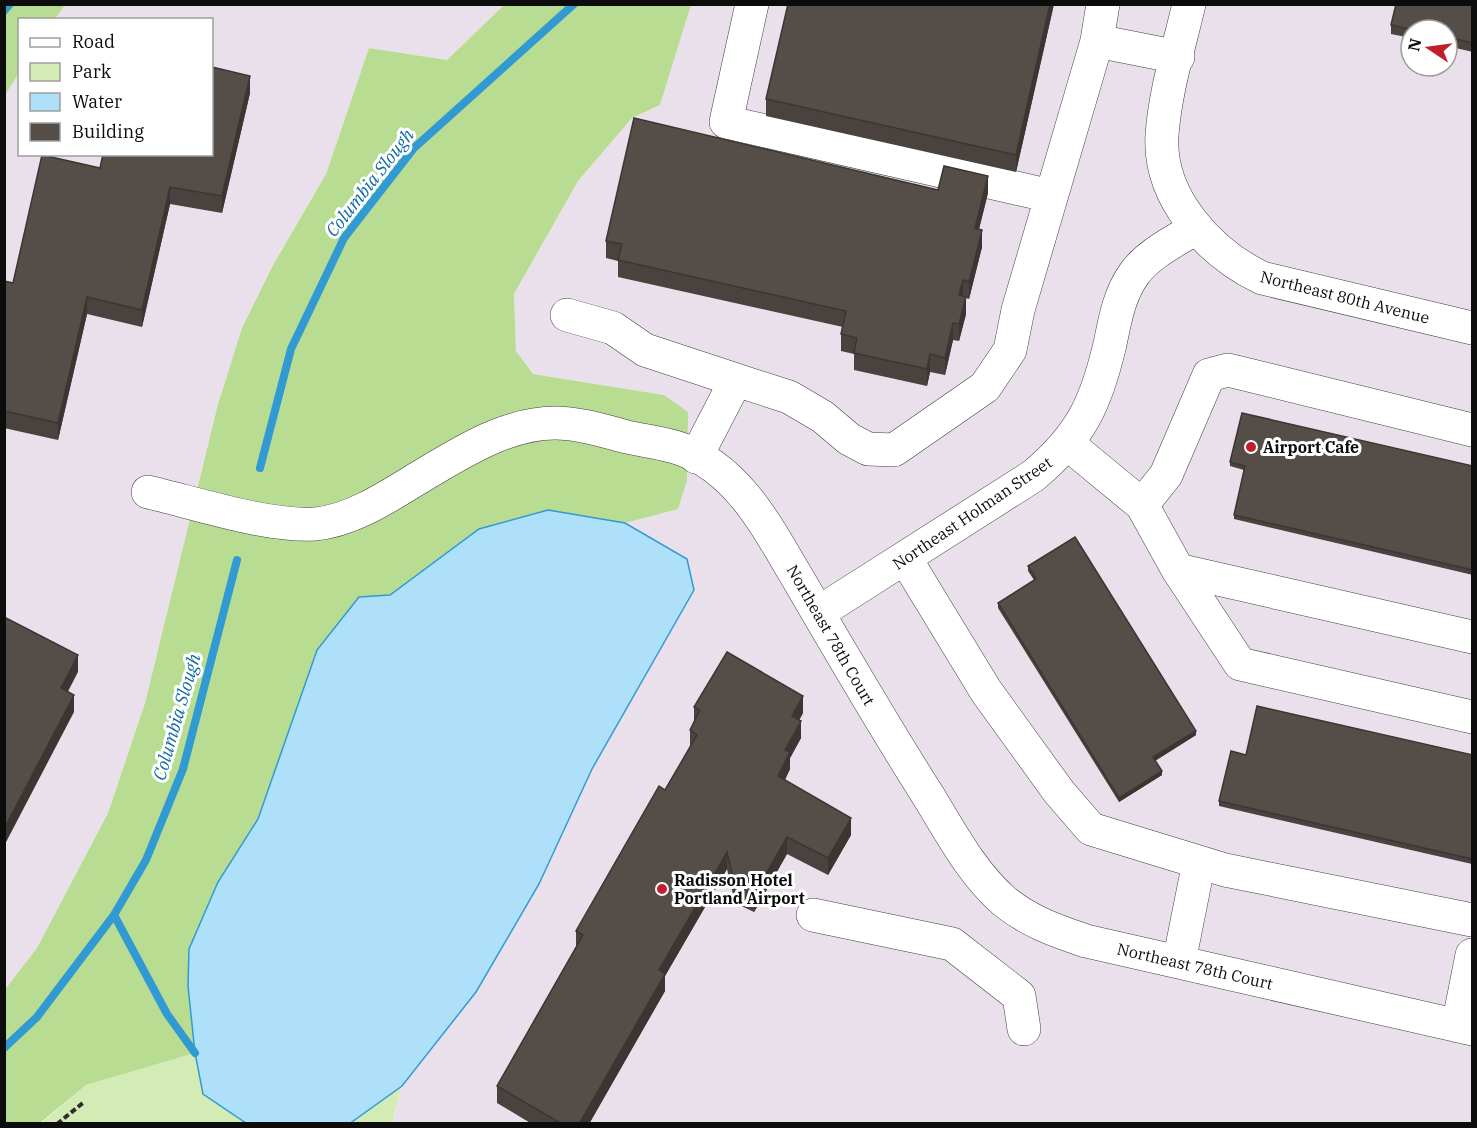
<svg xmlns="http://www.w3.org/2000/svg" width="1477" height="1128" viewBox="0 0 1477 1128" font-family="'IBM Plex Serif',serif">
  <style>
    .industrial { fill: #eae0ec; fill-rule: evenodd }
    .green { fill: #d3ebb4 }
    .forest { fill: #b7dc92 }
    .water { fill: #aee0f9; stroke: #329ad3; stroke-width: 1.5 }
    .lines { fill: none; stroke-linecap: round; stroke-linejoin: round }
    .stream { stroke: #329ad3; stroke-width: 8 }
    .minor-casing { stroke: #3f3f3f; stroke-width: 34 }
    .path { stroke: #2e2e2e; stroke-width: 4; stroke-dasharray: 6 3; stroke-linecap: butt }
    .minor { stroke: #fff; stroke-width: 33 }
    .wall { fill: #49423e }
    .shaded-wall { fill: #3c3632 }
    .building { fill: #554d48; stroke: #3c3632; stroke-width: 1.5 }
    .poi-dot { fill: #c21f2e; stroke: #fff; stroke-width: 2 }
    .labels { text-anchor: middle; stroke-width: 6; stroke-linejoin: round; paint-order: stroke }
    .street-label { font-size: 16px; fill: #0c0c0c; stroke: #fff }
    .poi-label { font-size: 16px; font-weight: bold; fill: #0c0c0c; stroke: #fff; text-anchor: start }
    .water-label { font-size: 18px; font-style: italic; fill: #116aa3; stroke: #fff }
  </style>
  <rect width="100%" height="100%" fill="#fffaec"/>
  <path class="industrial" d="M65 5H504L447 60 369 48 326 174 272 267 242 328 218 404 145 703 108 813 37 948 5 991V95L19 73 20 154H212V20L55 19Z
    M691 5H1472V1123L392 1124 402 1086 476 992 539 884 592 769 694 590 687 559 625 523 678 508 664 395 533 374 516 351 514 294 578 181 632 118 660 105ZM1411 30H1447V66H1411Z"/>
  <path class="green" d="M195 1053 203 1094 246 1123 40 1124 86 1085Z
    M402 1086 392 1123H349Z"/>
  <path class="forest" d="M5 4 65 5 55 19 20 20 19 73 5 95Z
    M504 5H691L660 105 632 118 578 181 514 294 516 351 533 374 664 395 688 412 687 480 678 509 625 523 548 510 479 529 390 595 279 762 258 819 218 882 189 949 188 986 195 1053 86 1085 40 1123H5L4 991 37 948 108 813 145 703 218 404 242 328 272 267 326 174 369 48 447 60Z"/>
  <path class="water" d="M548 510 625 523 687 559 694 590 592 769 539 884 476 992 402 1086 349 1124 246 1123 203 1094 195 1053 188 986 189 949 218 882 258 819 317 650 359 597 390 595 479 529Z"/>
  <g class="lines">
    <path class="stream" d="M4 11 10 4
      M260 468 291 349 344 238 414 148 574 4
      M114 915 167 1014 195 1053
      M4 1048 37 1017 114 915 146 860 183 769 237 560"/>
    <g class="minor-casing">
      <path id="minor" d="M752 4 726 122 1051 196
        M1103 4 1097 41 1178 57
        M1189 4C1179 47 1165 92 1162 135 1158 198 1210 253 1262 278L1472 328
        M567 315 613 328 645 350 736 380 696 457
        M736 380 789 397 823 417 849 439 868 449 894 450 985 387 1010 350 1018 310 1097 41
        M1068 444 1142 505 1178 570 1472 637
        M148 492C195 503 268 527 315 524 350 521 386 498 415 480 457 455 505 423 555 423 579 423 604 431 627 437 644 441 664 443 681 449 739 470 767 527 797 577 840 651 883 725 929 797 951 833 972 873 1004 901 1028 921 1056 931 1086 941L1472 1029
        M1142 505 1166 475 1209 375 1228 370 1472 430
        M905 558 986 691 1059 792 1091 829 1225 870 1472 920
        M1178 570 1240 664 1472 717
        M818 613 1033 476C1081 436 1096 404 1110 344 1115 320 1119 295 1134 274 1148 254 1175 241 1196 228
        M813 915 952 944 1019 996 1024 1029
        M1179 962 1199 862
        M1458 1026 1472 955"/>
    </g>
    <path class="path" d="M57 1124 84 1102"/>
    <use href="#minor" class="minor"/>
  </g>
  <path class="wall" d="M788 4H1054L1016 172 766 116V99Z
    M1473 4V52L1447 46V30H1411V38L1391 34V25Z
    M250 93 222 213 170 204 142 327 87 314 58 440 4 428V281L13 283Z
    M938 190 988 193 979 229 982 247 969 299 966 298V314L959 341 953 340 945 375 930 372 927 386 854 370V354L841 351V334L843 327 618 277V261L606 258V241Z
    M1230 462 1473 466V575L1234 519V515L1244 470 1230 466Z
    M1028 566 1196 735 1155 761 1162 775 1119 802 998 608V603L1034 580 1028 571Z
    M694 707 803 713 799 720 801 738 790 758V769L785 780 851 835 828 875 787 854 754 912 735 903 727 869 665 976V991L589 1124H532L497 1103V1086L576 947V931L665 790 690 747V730L694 721Z
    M1246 755H1473L1472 864 1219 806V801Z"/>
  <path class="shaded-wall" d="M1050 4H1054L1016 172V155Z
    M250 76V93L222 213V196Z
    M988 176V193L975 245V228Z
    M170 187V204L142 327V310Z
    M982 230V247L969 299V282Z
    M963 280V297L959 295Z
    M87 297V314L58 440V423Z
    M966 297V314L959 341V324Z
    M953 323V340L945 375V358Z
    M930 354V372L927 386V369Z
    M78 655V672L61 705V688Z
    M74 695V712L4 846V829Z
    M803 696V713L792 733V716Z
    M801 721V738L790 758V769L778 793V776L785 750Z
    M1196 731V735L1153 762V757Z
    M1162 771V775L1119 802V798Z
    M851 818V835L828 875V858Z
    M787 837V854L754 912V895Z
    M727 852V869L665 976V991L589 1124H579L659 970Z"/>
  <path class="building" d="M788 4H1050L1016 155 766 99Z
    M1396 4H1473V43L1447 37V30H1414L1391 25Z
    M212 67 250 76 222 196 170 187 142 310 87 297 58 423 4 411V281L13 283 42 155 100 168 103 154H212Z
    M634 118 938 190 944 166 988 176 975 228 982 230 969 282 963 280 959 295 966 297 959 324 953 323 945 358 930 354 927 369 854 353 857 338 841 334 846 311 618 260 622 244 606 241Z
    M1242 413 1473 466V570L1234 515 1245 466 1230 462Z
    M1075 537 1196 731 1153 757 1162 771 1119 798 998 603 1036 579 1028 566Z
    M4 617 78 655 61 688 74 695 4 829Z
    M727 652 803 696 792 716 801 721 785 750 790 752 778 776 851 818 828 858 787 837 754 895 735 886 727 852 659 970 665 974 579 1124H562L497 1086 583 935 576 931 659 786 665 790 697 735 690 730 700 710 694 707Z
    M1257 706 1473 755 1472 859 1219 801 1231 751 1246 755Z"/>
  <g class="poi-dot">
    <circle cx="1251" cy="447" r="6"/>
    <circle cx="662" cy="889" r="6"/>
  </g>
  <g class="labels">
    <g class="street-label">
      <text transform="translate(1345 297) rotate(14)" y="6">Northeast 80th Avenue</text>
      <text transform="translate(972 513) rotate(-34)" y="6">Northeast Holman Street</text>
      <text transform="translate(831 635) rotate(60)" y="6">Northeast 78th Court</text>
      <text transform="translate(1195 966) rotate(13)" y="6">Northeast 78th Court</text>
    </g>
    <g class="poi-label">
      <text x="1263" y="453">Airport Cafe</text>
      <text x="674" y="886">Radisson Hotel<tspan x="674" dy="18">Portland Airport</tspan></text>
    </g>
    <g class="water-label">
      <text transform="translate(370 183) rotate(-52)" y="6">Columbia Slough</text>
      <text transform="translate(177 717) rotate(-74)" y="6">Columbia Slough</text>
    </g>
  </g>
  <rect width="1477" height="1128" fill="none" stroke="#0c0c0c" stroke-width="12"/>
  <rect x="18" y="18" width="195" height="138" fill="#ffffff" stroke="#9e9e9e" stroke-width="1.5"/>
  <rect x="30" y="38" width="30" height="9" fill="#ffffff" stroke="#9e9e9e" stroke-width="1.5"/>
  <text x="72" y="48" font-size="18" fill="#0c0c0c">Road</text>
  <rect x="30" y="63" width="30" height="18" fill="#d3ebb4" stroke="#9e9e9e" stroke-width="1.5"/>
  <text x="72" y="78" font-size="18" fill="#0c0c0c">Park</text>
  <rect x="30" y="93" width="30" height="18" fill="#aee0f9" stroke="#9e9e9e" stroke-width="1.5"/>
  <text x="72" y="108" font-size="18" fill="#0c0c0c">Water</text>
  <rect x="30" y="123" width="30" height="18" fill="#554d48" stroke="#9e9e9e" stroke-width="1.5"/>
  <text x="72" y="138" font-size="18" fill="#0c0c0c">Building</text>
  <g transform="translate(1429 48) rotate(283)"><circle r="28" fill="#ffffff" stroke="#9e9e9e" stroke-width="1.5"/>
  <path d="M0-4.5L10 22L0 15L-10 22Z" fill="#c21f2e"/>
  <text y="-9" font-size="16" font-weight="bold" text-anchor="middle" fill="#0c0c0c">N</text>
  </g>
</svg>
